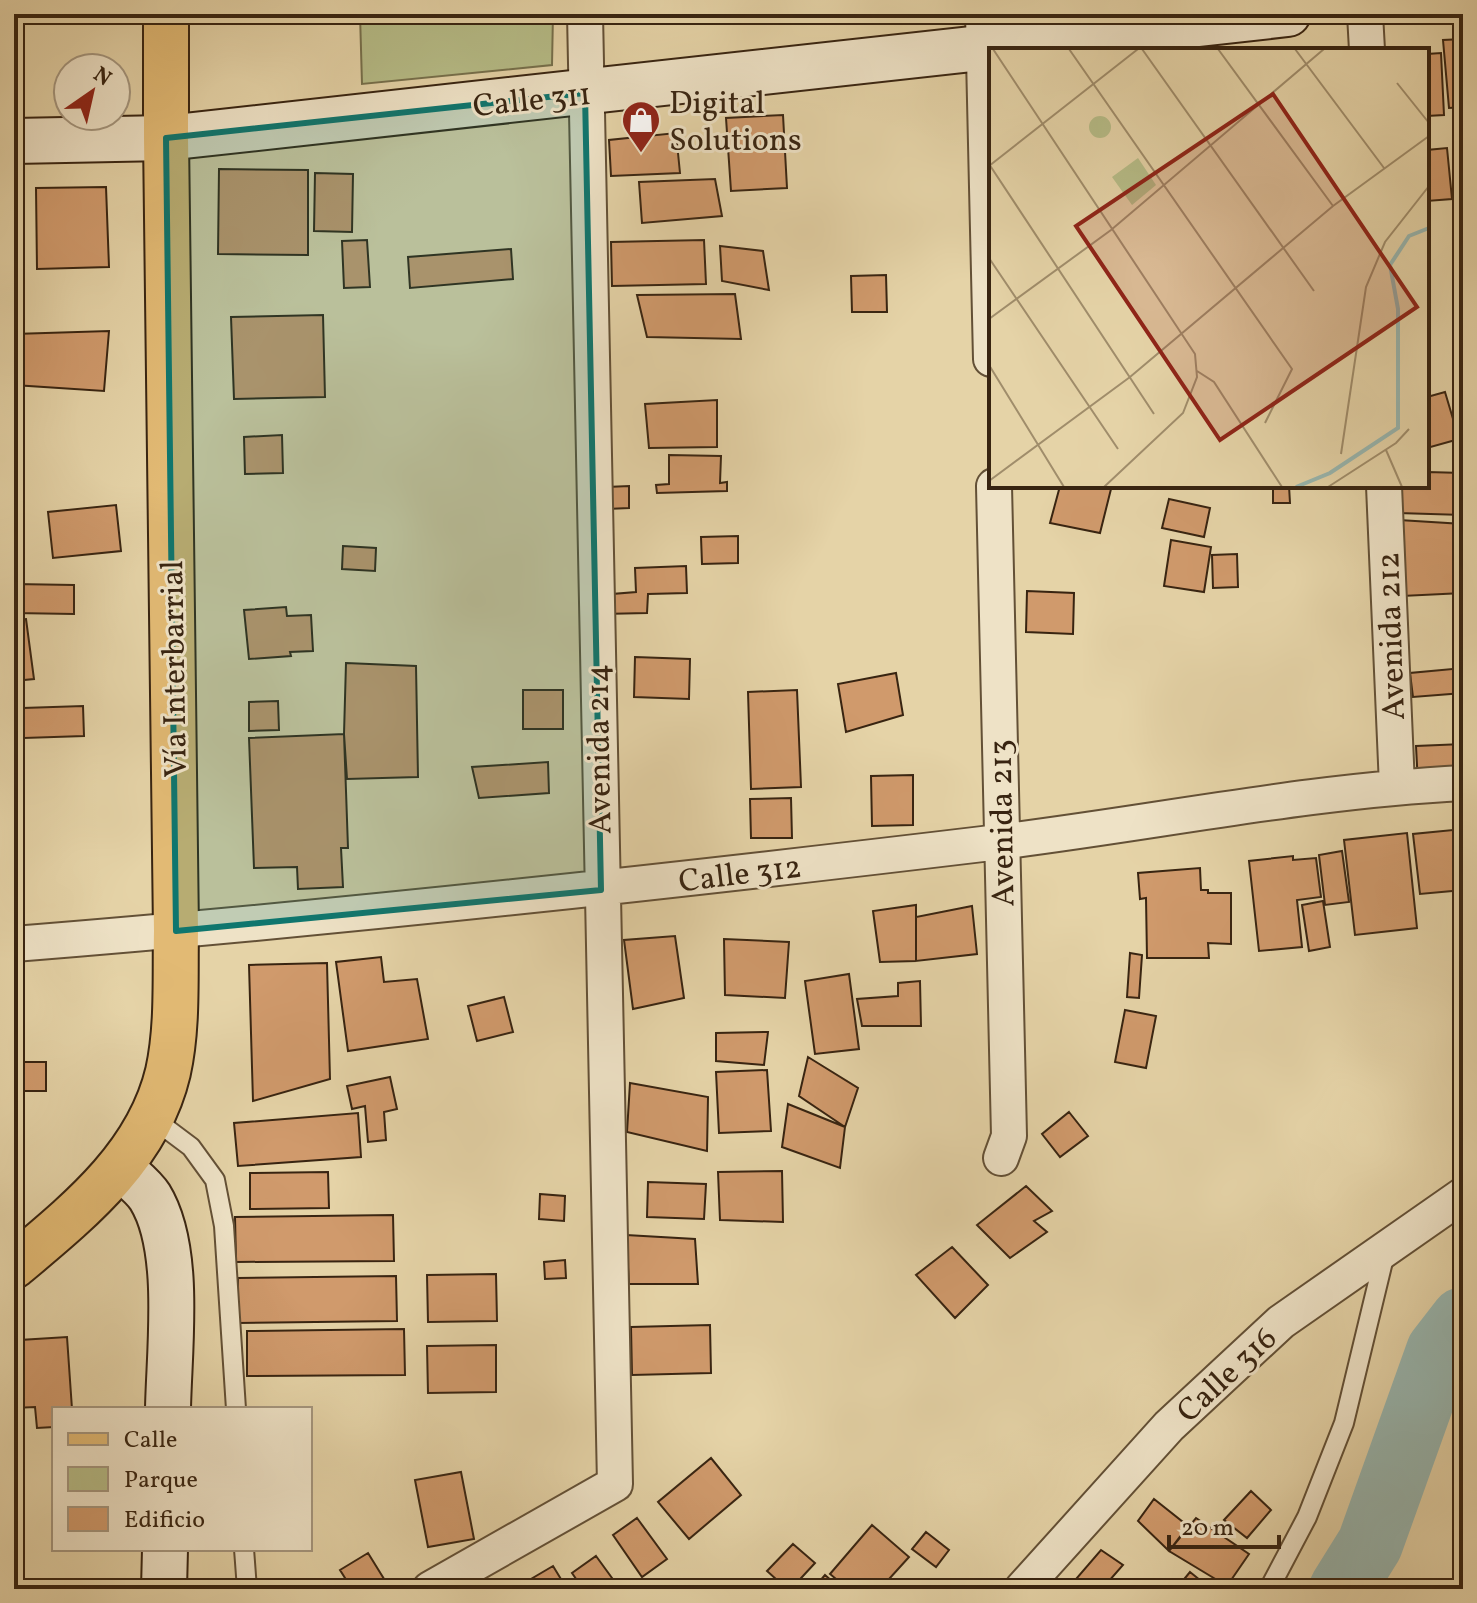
<svg xmlns="http://www.w3.org/2000/svg" width="1477" height="1603" viewBox="0 0 1477 1603" font-family="Vollkorn,serif">
  <style>
    .green { fill: #b6bc87; stroke: #77704c; stroke-width: 2 }
    .lines { fill: none; stroke-linecap: round; stroke-linejoin: round }
    .river { stroke: #98b6af; stroke-width: 66 }
    .building { fill: #d09a6c; stroke: #382411; stroke-width: 2 }
    .lane-casing { stroke: #635036; stroke-width: 22 }
    .street-casing { stroke: #635036; stroke-width: 38 }
    .secondary-casing { stroke: #382411; stroke-width: 48 }
    .primary-casing { stroke: #382411; stroke-width: 48 }
    .lane { stroke: #eee2c6; stroke-width: 18 }
    .street { stroke: #eee2c6; stroke-width: 34 }
    .secondary { stroke: #eee2c6; stroke-width: 44 }
    .primary { stroke: #e2ba74; stroke-width: 44 }
    .marked { fill: #0f766e; fill-opacity: 0.2; stroke: #0f766e; stroke-width: 6; stroke-linejoin: round }
    .labels { text-anchor: middle; stroke-width: 6; stroke-linejoin: round; paint-order: stroke }
    .street-label { font-size: 32px; fill: #382411; stroke: #eee2c6 }
    .poi-label { font-size: 32px; fill: #382411; stroke: #eee2c6; text-anchor: start }
    .inset-river { fill: none; stroke: #98b6af; stroke-width: 4 }
    .inset-road { fill: none; stroke: #a08d6b; stroke-width: 2 }
    .view { fill: #8f2418; fill-opacity: 0.15; stroke: #8f2418; stroke-width: 4 }
    .inset-edge { fill: none; stroke: #382411; stroke-width: 4 }
  </style>
  <rect width="100%" height="100%" fill="#e5d3a7"/>
  <filter id="stains"><feTurbulence type="fractalNoise" baseFrequency=".0025" numOctaves="4"/><feColorMatrix values="0 0 0 0 .2 0 0 0 0 .09 0 0 0 0 .02 0 0 0 .5 -.17"/></filter>
  <radialGradient id="worn" r=".72"><stop offset=".6" stop-color="#630" stop-opacity="0"/><stop offset="1" stop-color="#630" stop-opacity=".3"/></radialGradient>
  <path class="green" d="M360 14H553L552 65 362 84Z"/>
  <g class="lines">
    <path class="river" d="M1342 1589 1370 1544 1439 1351 1463 1320"/>
  </g>
  <path class="building" d="M288 14H342V24H287Z
    M1463 39V107L1449 108 1443 40Z
    M1441 53 1444 115 1427 116V54Z
    M783 115 787 188 731 191 726 118Z
    M676 133 680 173 611 176 609 140Z
    M1447 148 1452 199 1427 201V150Z
    M219 169 308 170V255L218 254Z
    M315 173 353 174 352 232 314 231Z
    M715 179 722 216 642 223 639 182Z
    M106 187 109 267 37 269 36 188Z
    M367 240 370 287 344 288 342 241Z
    M704 240 706 284 612 286 611 242Z
    M720 246 763 251 769 290 722 281Z
    M511 249 513 279 410 288 408 257Z
    M886 275 887 312H852L851 276Z
    M735 294 741 339 647 337 637 295Z
    M323 315 325 397 234 399 231 317Z
    M109 331 104 391 14 385V334Z
    M1445 392 1459 439 1427 448V397Z
    M717 400V447L649 448 645 404Z
    M282 435 283 473 245 474 244 437Z
    M669 455 721 456 720 483 727 482V491L657 493 656 485 669 484Z
    M1427 472 1463 473V515L1398 513V486H1427Z
    M629 486V508L607 509V487Z
    M1060 486H1097L1111 489 1100 533 1050 523Z
    M1273 486H1289L1290 503H1273Z
    M1169 499 1210 508 1204 537 1162 528Z
    M116 505 121 551 53 558 48 512Z
    M1399 520 1463 524V593L1402 596Z
    M738 536V563L702 564 701 537Z
    M1171 540 1211 547 1204 592 1164 586Z
    M343 546 376 548 375 571 342 569Z
    M1237 554 1238 587 1213 588 1212 555Z
    M686 566 687 593 648 594 647 613 602 614 600 595 636 592 635 568Z
    M14 584 74 585V614L14 613Z
    M1027 591 1074 593 1073 634 1026 632Z
    M286 607 287 616 311 615 313 651 290 652 291 656 249 659 244 610Z
    M26 619 34 679 14 681V620Z
    M635 657 690 659 689 699 634 697Z
    M346 663 416 666 418 777 347 779 344 734Z
    M1463 668V693L1413 697 1410 673Z
    M896 673 903 715 846 732 838 684Z
    M523 690H563V729H523Z
    M797 690 801 787 751 789 748 692Z
    M278 701 279 730 249 731V702Z
    M83 706 84 736 24 738 23 708Z
    M344 734 348 848H341L343 887 298 889 297 867 254 868 249 738Z
    M1463 744V782L1418 784 1416 746Z
    M548 762 549 793 479 798 472 767Z
    M913 775V825L872 826 871 776Z
    M791 798 792 838H751L750 799Z
    M1463 829V890L1420 894 1413 834Z
    M1407 833 1417 928 1355 935 1344 840Z
    M1342 851 1349 902 1325 905 1319 855Z
    M1293 856V860L1316 858 1321 897 1297 900 1302 947 1259 951 1249 861Z
    M1200 868 1201 890H1208V893H1231V944L1208 943 1209 958H1147L1146 898 1140 899 1138 873Z
    M1323 901 1330 947 1309 951 1302 905Z
    M916 905V961L880 962 873 911Z
    M972 906 977 954 916 961V917Z
    M675 936 684 998 633 1009 624 940Z
    M724 939 789 942 785 998 725 995Z
    M1130 953 1142 955 1139 998 1127 997Z
    M381 957 384 982 417 979 428 1039 348 1051 336 962Z
    M327 963 330 1079 253 1101 249 965Z
    M849 974 859 1049 815 1054 805 981Z
    M920 981 921 1026H862L857 999 898 996V983Z
    M504 997 513 1032 477 1041 468 1006Z
    M1125 1010 1156 1016 1146 1068 1115 1062Z
    M768 1032 764 1065 716 1061V1033Z
    M808 1057 858 1088 845 1127 799 1096Z
    M14 1062H46V1091H14Z
    M767 1070 771 1131 719 1133 716 1072Z
    M390 1077 397 1109 384 1112 386 1140 368 1142 365 1106 352 1109 347 1086Z
    M630 1083 708 1097 707 1151 627 1132Z
    M788 1104 845 1127 840 1168 782 1147Z
    M1069 1112 1088 1136 1060 1157 1042 1134Z
    M358 1113 361 1157 238 1166 234 1123Z
    M14 1122H21L22 1144H14Z
    M782 1171 783 1222 720 1220 718 1172Z
    M328 1172 329 1208 250 1209V1173Z
    M648 1182 706 1184 704 1219 647 1217Z
    M1026 1186 1052 1211 1034 1221 1047 1232 1010 1258 977 1225Z
    M540 1194 565 1196 564 1221 539 1219Z
    M393 1215 394 1261 236 1262 235 1217Z
    M626 1235 695 1239 698 1284H629Z
    M952 1247 988 1285 955 1318 916 1275Z
    M565 1260 566 1278 545 1279 544 1262Z
    M496 1274 497 1321 428 1322 427 1275Z
    M396 1276 397 1321 238 1323V1278Z
    M710 1325 711 1373 632 1375 631 1327Z
    M404 1329 405 1375 247 1376V1331Z
    M67 1337 72 1409H54V1427L37 1428 35 1407 14 1408V1356L21 1355 20 1340Z
    M496 1345V1392L428 1393 427 1346Z
    M14 1451 19 1506H14Z
    M711 1458 741 1495 689 1539 658 1502Z
    M461 1472 474 1539 428 1547 415 1480Z
    M1251 1491 1271 1510 1247 1538 1224 1520Z
    M1154 1499 1188 1526 1169 1551 1138 1521Z
    M637 1518 667 1559 642 1577 613 1535Z
    M1196 1518 1249 1554 1227 1586 1169 1551Z
    M872 1525 909 1557 880 1589H848L830 1574Z
    M926 1532 949 1550 936 1567 912 1549Z
    M793 1544 815 1563 791 1589H787L767 1571Z
    M1101 1550 1123 1565 1102 1589H1090L1076 1579Z
    M368 1553 389 1587 386 1589H352L340 1570Z
    M596 1556 620 1589H583L572 1573Z
    M553 1566 567 1589H514Z
    M1190 1572 1211 1589H1176Z
    M825 1575 841 1589H813Z"/>
  <g class="lines">
    <g class="lane-casing">
      <path id="lane" d="M151 1117 191 1147 215 1180 224 1226 236 1409
        M244 1549 247 1589
        M1269 1589 1307 1517 1344 1423 1386 1249"/>
    </g>
    <g class="street-casing">
      <path id="street" d="M983 14 991 359
        M1365 14 1367 50
        M994 486 1009 1136 1001 1158
        M1384 486 1397 786
        M14 944C341 918 666 882 991 843 1148 824 1305 791 1463 783
        M430 1589 615 1484 585 14
        M1022 1589 1169 1426 1281 1322 1463 1195"/>
    </g>
    <g class="secondary-casing">
      <path id="secondary" d="M14 141 166 138 1288 14
        M120 1167C129 1176 143 1186 150 1197 182 1249 169 1349 168 1409
        M164 1589 165 1549"/>
    </g>
    <g class="primary-casing">
      <path id="primary" d="M14 1266C77 1213 148 1157 168 1072 178 1027 175 977 176 931L166 138V14"/>
    </g>
    <use href="#lane" class="lane"/>
    <use href="#street" class="street"/>
    <use href="#secondary" class="secondary"/>
    <use href="#primary" class="primary"/>
  </g>
  <path class="marked" d="M585 93 601 890 176 931 166 138Z"/>
  <defs>
    <g id="shop-pin" transform="scale(2)"><path d="M0 17L-7.5 6A9.5 9.5 0 1 1 7.5 6Z" fill="#8f2418" stroke="#eee2c6"/><path d="M-5-2.5h2.3a2.7 3.5 0 0 1 5.4 0H5L5.5 6h-11ZM-1.5-2.5h3a1.5 2.3 0 0 0-3 0Z" fill="#fff"/></g>
  </defs>
  <g fill-rule="evenodd">
    <use href="#shop-pin" x="641" y="120"/>
  </g>
  <g class="labels">
    <g class="street-label">
      <text transform="translate(532 99) rotate(-6)" y="11">Calle 311</text>
      <text transform="translate(1390 636) rotate(-92)" y="11">Avenida 212</text>
      <text transform="translate(173 669) rotate(-91)" y="11">Vía Interbarrial</text>
      <text transform="translate(598 749) rotate(-91)" y="11">Avenida 214</text>
      <text transform="translate(1001 823) rotate(-91)" y="11">Avenida 213</text>
      <text transform="translate(740 873) rotate(-7)" y="11">Calle 312</text>
      <text transform="translate(1226 1374) rotate(-43)" y="11">Calle 316</text>
    </g>
    <g class="poi-label">
      <text x="669" y="113">Digital<tspan x="669" dy="37">Solutions</tspan></text>
    </g>
  </g>
  <g transform="translate(989 48)">
    <rect width="440" height="440" fill="#e5d3a7"/>
    <path d="M100 79a11 11 0 1 1 22 0a11 11 0 1 1-22 0ZM149 110 167 137 143 157 123 129Z" fill="#b6bc87"/>
    <path class="inset-river" d="M307 439 341 425 409 380V261L401 217 420 188 440 180"/>
    <path class="inset-road" d="M4 1 206 306 208 329 194 365 115 439M80 1 303 321 276 375M153 1 325 243M229 1 344 158M306 1 395 120M408 35 440 75M0 116 165 366M0 118 149 1M0 210 129 401M0 271 122 182 335 1M0 317 75 439M208 323 225 334 293 439M397 402 413 439M352 406 377 239 396 194 440 138M0 433 141 329 344 158 440 88M339 439 407 395 420 381"/>
    <path class="view" d="M284 46 428 259 231 392 87 178Z"/>
    <rect width="440" height="440" class="inset-edge"/>
  </g>
  <rect width="1477" height="1603" fill="none" stroke="#e5d3a7" stroke-width="48"/>
  <rect x="16" y="16" width="1445" height="1571" fill="none" stroke="#382411" stroke-width="4"/>
  <rect x="24" y="24" width="1429" height="1555" fill="none" stroke="#382411" stroke-width="2"/>
  <rect x="52" y="1407" width="260" height="144" fill="#eee2c6" stroke="#a5967e" stroke-width="2"/>
  <rect x="68" y="1433" width="40" height="12" fill="#e2ba74" stroke="#a5967e" stroke-width="2"/>
  <text x="124" y="1447" font-size="24" fill="#382411">Calle</text>
  <rect x="68" y="1467" width="40" height="24" fill="#b6bc87" stroke="#a5967e" stroke-width="2"/>
  <text x="124" y="1487" font-size="24" fill="#382411">Parque</text>
  <rect x="68" y="1507" width="40" height="24" fill="#d09a6c" stroke="#a5967e" stroke-width="2"/>
  <text x="124" y="1527" font-size="24" fill="#382411">Edificio</text>
  <g transform="translate(92 92) rotate(34)"><circle r="38" fill="#eee2c6" stroke="#a5967e" stroke-width="2"/>
  <path d="M0-6L14 30L0 20L-14 30Z" fill="#8f2418"/>
  <text y="-12" font-size="22" font-weight="bold" text-anchor="middle" fill="#382411">N</text>
  </g>
  <path d="M1169 1535v12h110v-12" fill="none" stroke="#382411" stroke-width="4"/>
  <text x="1181" y="1535" font-size="24" fill="#382411" stroke="#eee2c6" stroke-width="6" paint-order="stroke">20 m</text>
  <rect width="100%" height="100%" filter="url(#stains)"/>
  <rect width="100%" height="100%" fill="url(#worn)"/>
</svg>
